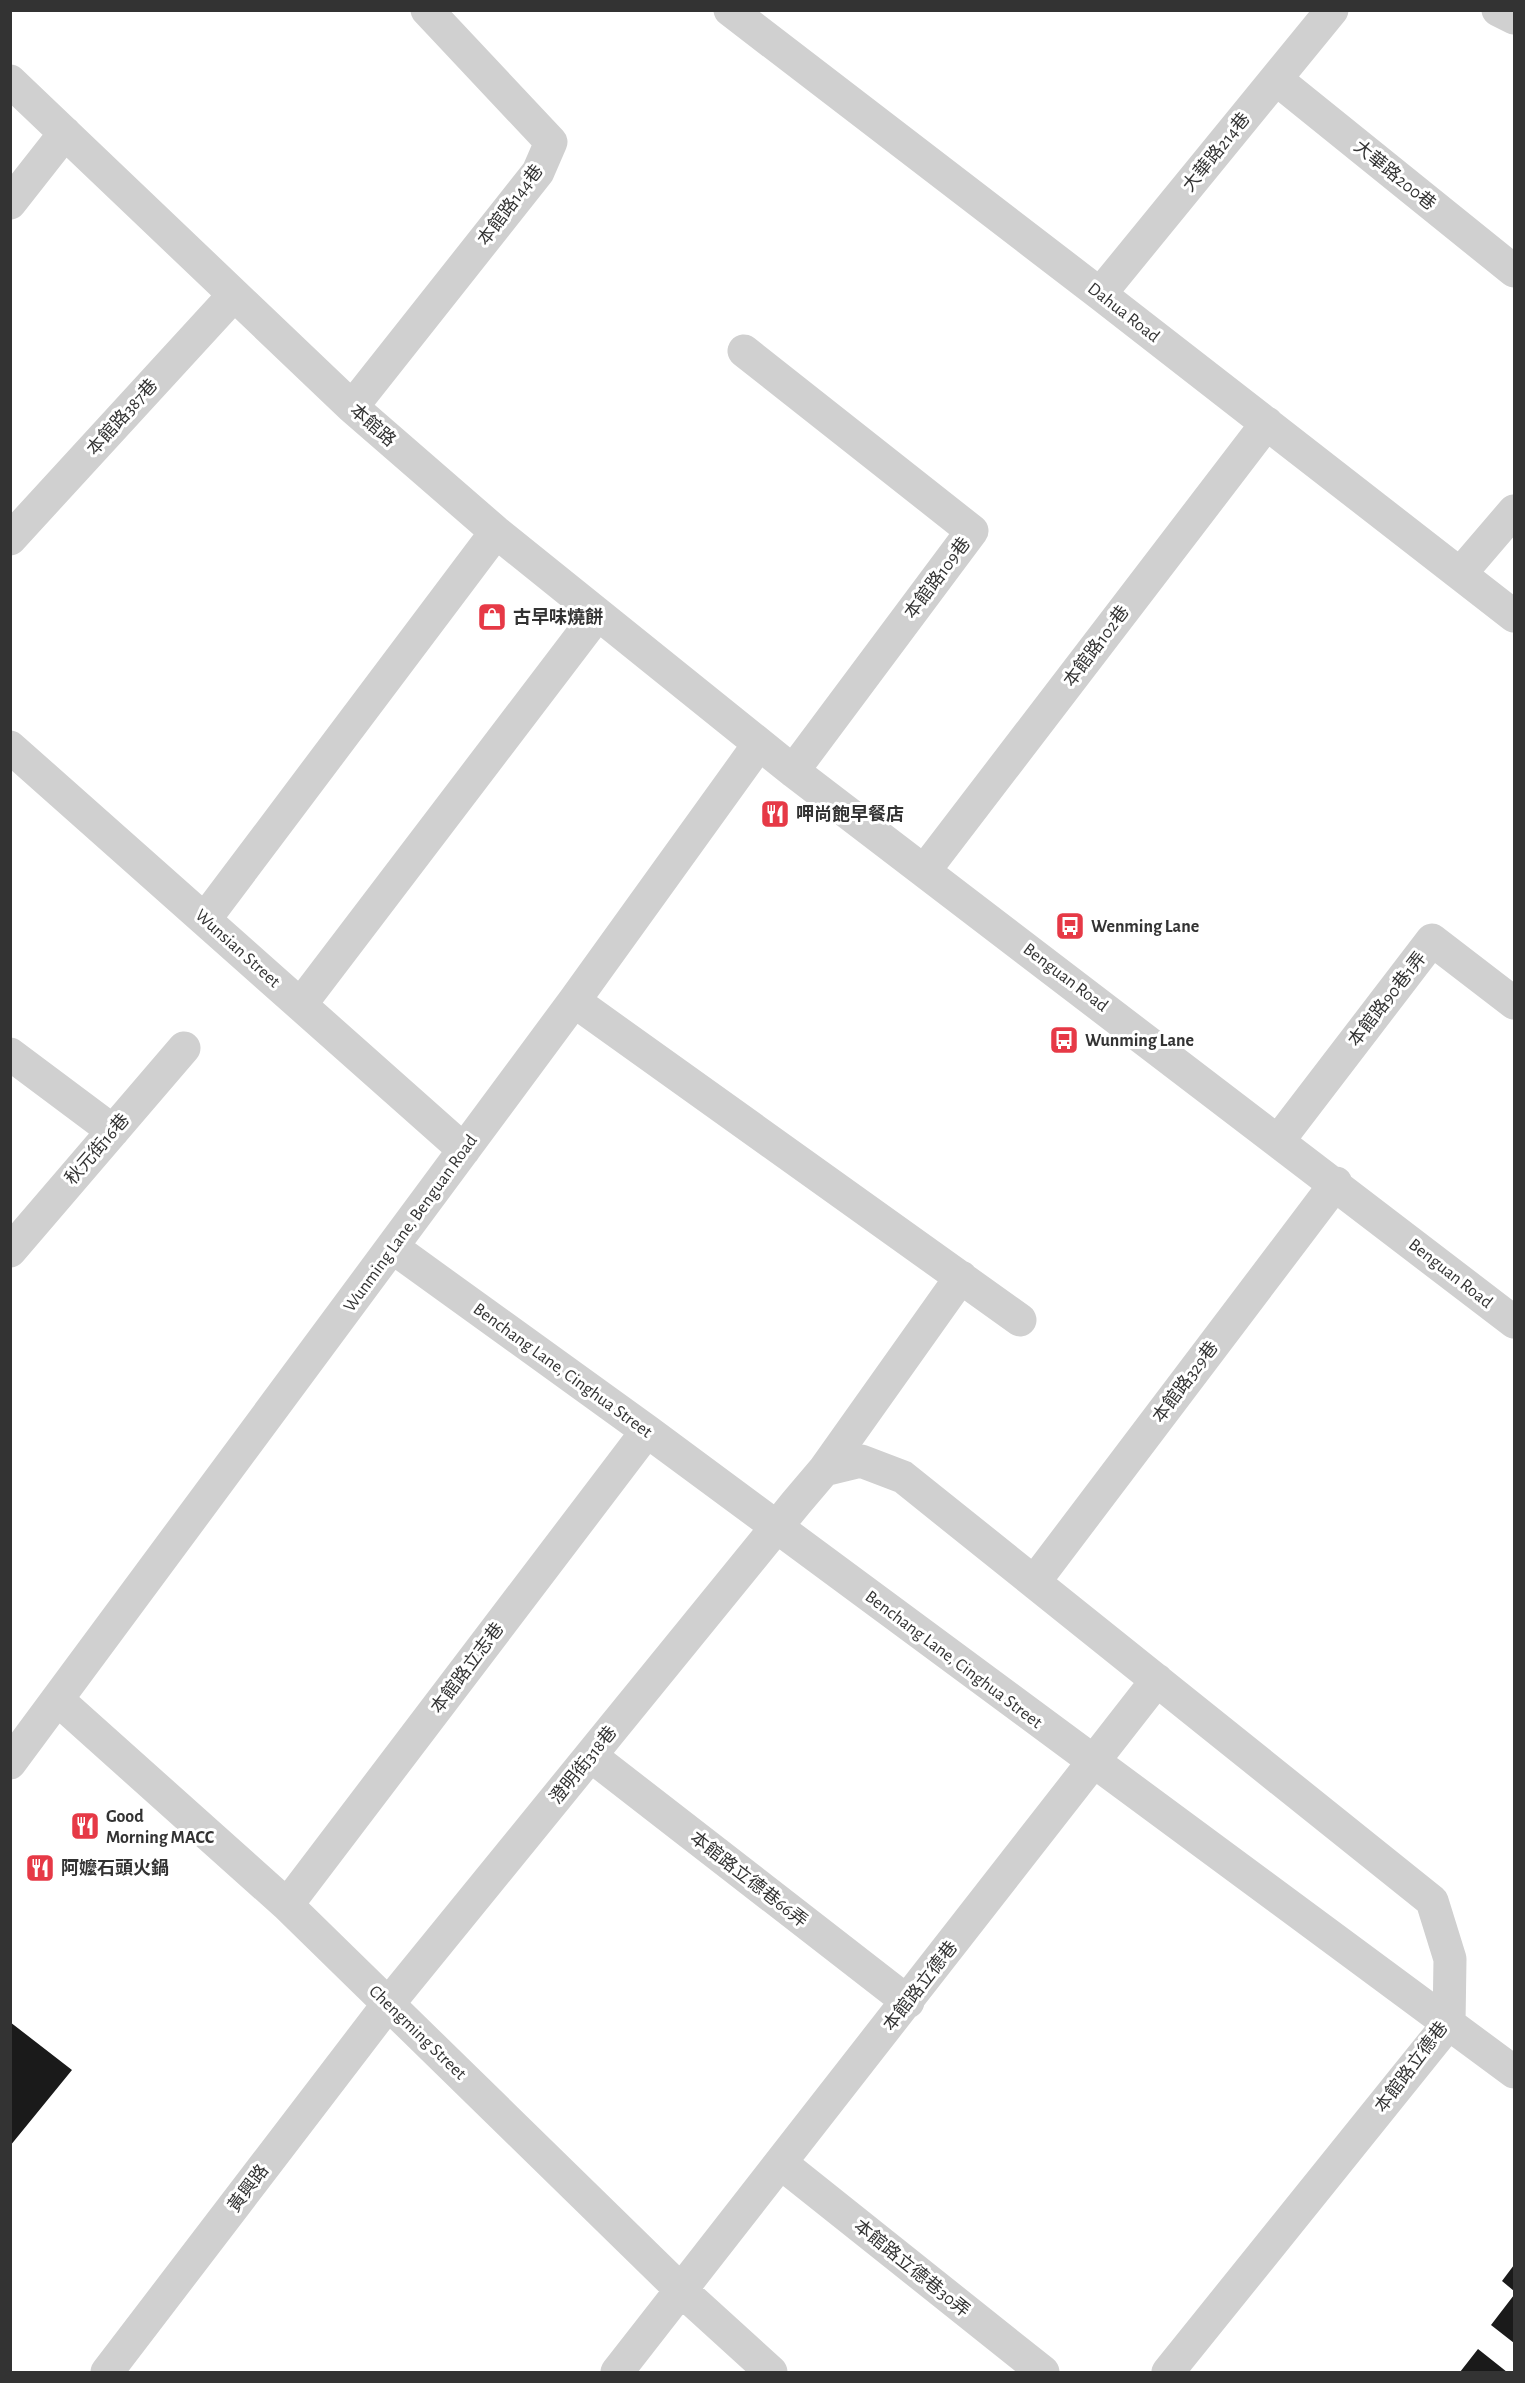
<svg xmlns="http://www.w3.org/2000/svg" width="1525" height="2383" viewBox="0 0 1525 2383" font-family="'Alegreya Sans','Noto Sans TC',sans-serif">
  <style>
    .building { fill: #1a1a1a }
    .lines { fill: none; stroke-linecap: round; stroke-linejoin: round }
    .minor { stroke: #d0d0d0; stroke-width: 33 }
    .labels { text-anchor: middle; stroke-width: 6; stroke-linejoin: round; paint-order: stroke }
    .street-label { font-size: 18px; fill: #333; stroke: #fff }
    .poi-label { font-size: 18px; font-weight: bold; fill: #333; stroke: #fff; text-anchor: start }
  </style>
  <rect width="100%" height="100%" fill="#fff"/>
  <path class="building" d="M10 2022 72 2070 10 2146Z
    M1514 2265V2291L1502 2281Z
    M1514 2295V2343L1491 2325Z
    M1478 2349 1507 2372H1460Z"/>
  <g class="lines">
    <path class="minor" d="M730 10 1100 294 1514 616
      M1498 10 1514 18
      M1276 79 1514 271
      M10 81 352 407 496 532 793 771 1514 1322
      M10 203 65 133
      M1100 294 1332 10
      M744 351 972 531 793 771
      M352 407 538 172 551 142 427 10
      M10 539 233 296
      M1460 574 1514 511
      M10 747 464 1150
      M925 870 1267 423
      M205 919 496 532
      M574 1001 1020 1320
      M301 1004 597 615
      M10 1054 113 1131
      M1279 1140 1432 940 1514 1003
      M392 1247 647 1431 1514 2072
      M10 1251 184 1048
      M824 1470 961 1277
      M1035 1581 1336 1183
      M58 1700 287 1905 682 2291 771 2372
      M591 1756 908 2002
      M10 1763 574 1001 759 744
      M287 1905 647 1431
      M782 2164 1043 2372
      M107 2372 389 2003 796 1503 824 1470 861 1461 903 1477 1432 1901 1450 1959 1449 2023 1168 2372
      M617 2372 1157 1680"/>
  </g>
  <defs>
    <g id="shop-square" transform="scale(1.5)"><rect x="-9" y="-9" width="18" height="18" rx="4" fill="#e63946" stroke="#fff"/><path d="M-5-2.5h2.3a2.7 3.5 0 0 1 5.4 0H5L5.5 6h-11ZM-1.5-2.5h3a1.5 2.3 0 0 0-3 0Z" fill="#fff"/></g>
    <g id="restaurant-square" transform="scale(1.5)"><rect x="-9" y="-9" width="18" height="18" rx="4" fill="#e63946" stroke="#fff"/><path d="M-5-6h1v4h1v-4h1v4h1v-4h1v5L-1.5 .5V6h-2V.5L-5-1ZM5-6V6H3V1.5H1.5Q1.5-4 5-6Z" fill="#fff"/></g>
    <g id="bus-square" transform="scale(1.5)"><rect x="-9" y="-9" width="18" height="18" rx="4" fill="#e63946" stroke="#fff"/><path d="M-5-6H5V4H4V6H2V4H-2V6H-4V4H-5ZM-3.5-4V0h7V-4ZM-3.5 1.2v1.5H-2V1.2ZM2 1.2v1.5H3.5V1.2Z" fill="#fff"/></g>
  </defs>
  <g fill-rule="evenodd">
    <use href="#shop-square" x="492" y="617"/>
    <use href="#restaurant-square" x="775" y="814"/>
    <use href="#bus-square" x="1070" y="926"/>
    <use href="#bus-square" x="1064" y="1040"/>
    <use href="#restaurant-square" x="85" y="1826"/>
    <use href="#restaurant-square" x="40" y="1868"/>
  </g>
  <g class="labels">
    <g class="street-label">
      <text transform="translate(1216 152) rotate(-51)" y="6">大華路214巷</text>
      <text transform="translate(1395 175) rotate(39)" y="6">大華路200巷</text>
      <text transform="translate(510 205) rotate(-53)" y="6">本館路144巷</text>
      <text transform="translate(1124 312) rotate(38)" y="6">Dahua Road</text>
      <text transform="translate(122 417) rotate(-48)" y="6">本館路387巷</text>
      <text transform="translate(373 425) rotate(41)" y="6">本館路</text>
      <text transform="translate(937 578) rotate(-53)" y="6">本館路109巷</text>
      <text transform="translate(1096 646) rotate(-53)" y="6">本館路102巷</text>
      <text transform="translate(238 948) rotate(42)" y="6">Wunsian Street</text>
      <text transform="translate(1066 977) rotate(37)" y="6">Benguan Road</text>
      <text transform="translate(1387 999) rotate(-52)" y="6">本館路90巷1弄</text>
      <text transform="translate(97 1149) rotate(-49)" y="6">秋元街16巷</text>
      <text transform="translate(410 1223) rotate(-54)" y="6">Wunming Lane, Benguan Road</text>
      <text transform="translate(1451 1273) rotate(38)" y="6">Benguan Road</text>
      <text transform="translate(563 1370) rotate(36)" y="6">Benchang Lane, Cinghua Street</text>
      <text transform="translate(1185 1382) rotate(-53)" y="6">本館路329巷</text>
      <text transform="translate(954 1659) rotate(37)" y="6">Benchang Lane, Cinghua Street</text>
      <text transform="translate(467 1668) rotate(-53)" y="6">本館路立志巷</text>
      <text transform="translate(583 1765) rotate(-51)" y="6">澄明街318巷</text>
      <text transform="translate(749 1879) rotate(38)" y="6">本館路立德巷66弄</text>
      <text transform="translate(920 1986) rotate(-52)" y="6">本館路立德巷</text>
      <text transform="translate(418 2032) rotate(44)" y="6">Chengming Street</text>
      <text transform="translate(1411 2067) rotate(-53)" y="6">本館路立德巷</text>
      <text transform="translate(248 2188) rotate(-53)" y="6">黃興路</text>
      <text transform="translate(912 2268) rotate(39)" y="6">本館路立德巷30弄</text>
    </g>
    <g class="poi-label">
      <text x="513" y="623">古早味燒餅</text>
      <text x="796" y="820">呷尚飽早餐店</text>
      <text x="1091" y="932">Wenming Lane</text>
      <text x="1085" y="1046">Wunming Lane</text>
      <text x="106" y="1822">Good<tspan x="106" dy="21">Morning MACC</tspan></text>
      <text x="61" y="1874">阿嬤石頭火鍋</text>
    </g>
  </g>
  <rect width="1525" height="2383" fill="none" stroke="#333333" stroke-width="24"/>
</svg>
